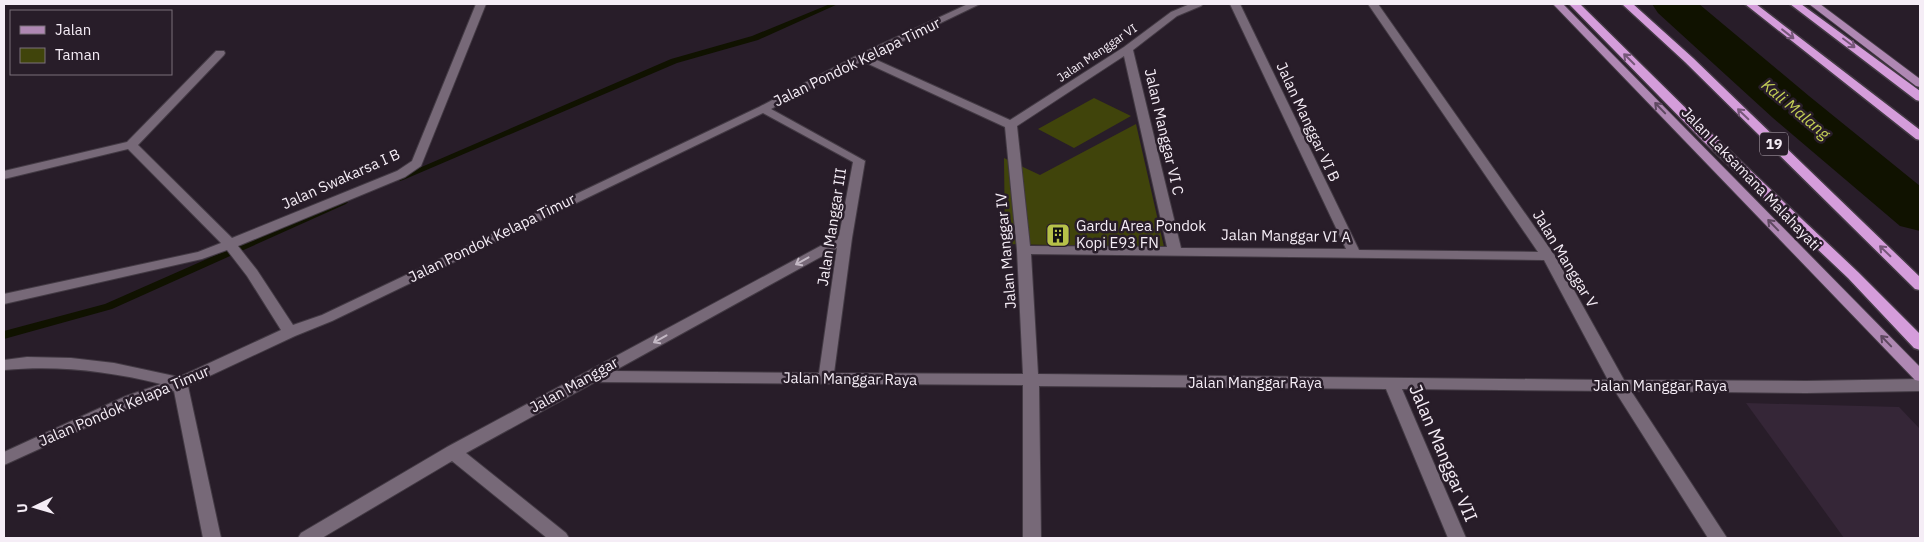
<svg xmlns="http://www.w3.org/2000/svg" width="1924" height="542" viewBox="0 0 1924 542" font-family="'IBM Plex Sans',sans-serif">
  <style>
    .built { fill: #352637 }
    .green { fill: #40440b }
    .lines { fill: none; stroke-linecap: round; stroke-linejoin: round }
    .stream { fill: #101200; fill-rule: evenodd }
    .river { fill: #101200; fill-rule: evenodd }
    .minor-casing { stroke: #433a44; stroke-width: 2 }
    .primary-casing { stroke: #433a44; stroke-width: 2 }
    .motorway-casing { stroke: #433a44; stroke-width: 3 }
    .minor { fill: #776978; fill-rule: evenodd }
    .primary { fill: #af88b3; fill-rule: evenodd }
    .motorway { fill: #d59ddb; fill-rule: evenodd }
    .oneway { stroke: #765779 }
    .oneway2 { stroke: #5e4860 }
    .oneway3 { stroke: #c3b8c4 }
    .labels { text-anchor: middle; stroke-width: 5; stroke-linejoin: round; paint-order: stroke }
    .far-street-label { font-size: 12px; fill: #f5edf6; stroke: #281d29 }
    .shield { fill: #281d29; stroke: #b8afb8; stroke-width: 1 }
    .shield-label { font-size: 14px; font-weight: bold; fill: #f5edf6 }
    .street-label { font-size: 15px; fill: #f5edf6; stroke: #281d29 }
    .poi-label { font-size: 15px; fill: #f5edf6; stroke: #281d29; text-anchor: start }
    .water-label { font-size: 16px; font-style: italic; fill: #c4d055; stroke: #281d29 }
    .near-street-label { font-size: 18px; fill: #f5edf6; stroke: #281d29 }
  </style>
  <rect width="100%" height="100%" fill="#281d29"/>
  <path class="built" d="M1746 403 1899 407 1920 429V538H1844Z"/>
  <path class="green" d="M1094 98 1131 116 1074 148 1038 129Z
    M1136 124 1164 247 1005 244 1004 158 1040 175Z"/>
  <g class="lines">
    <path class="stream" d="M830 4H838L758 40 677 63 403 180 400 181 396 178 671 59 752 36Z
      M343 199 346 200 348 202 346 204 112 309 4 339V331L105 304Z"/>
    <path class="river" d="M1652 4H1699L1809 96 1920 186V231L1900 226 1773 118 1658 13Z"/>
    <g class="minor-casing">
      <path id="minor" d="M476 4H486L421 166 405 177 238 246 257 270 293 325 322 315 759 107 858 55 968 4H980L870 57 1010 120 1124 47 1171 12 1190 4H1203L1201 6 1177 16 1133 50 1181 248 1346 249 1230 4H1240L1359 250 1538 252 1368 4H1378L1555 256 1624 380 1806 381 1920 379V391L1806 393 1631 391 1727 538H1708L1615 391 1402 389 1466 538H1448L1386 389 1039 386 1041 538H1023V385L595 382 466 453 566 533 569 538H547L452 461 322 538H298L301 533 447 447 839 236 853 162 763 113 332 321 295 336 188 386 221 538H203L174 391 138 404 4 465V452L126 396 161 384C108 371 58 365 4 370V360L27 357 71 358 114 363 179 377 281 330 247 276 227 250 202 259 4 304V294L198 252 221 243 128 149 4 179V171L127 142 216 51H224L225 53 224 55 138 145 232 238 397 171 412 161ZM1124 56 1167 247 1030 246 1017 126ZM862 61 1005 127 1017 250 1023 374 834 373 852 238 865 161 771 109ZM837 248 819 373 614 371ZM1031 254 1544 260 1608 380 1038 374Z"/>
    </g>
    <g class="primary-casing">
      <path id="primary" d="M1553 4H1563L1920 367V381L1915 380Z
        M1809 4H1820L1920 79V87L1916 86Z"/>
    </g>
    <g class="motorway-casing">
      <path id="motorway" d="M1569 4H1580L1713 135 1858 272 1920 334V350L1914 348 1848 278 1703 141Z
        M1622 4H1633L1693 58 1920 277V290L1915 289 1685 62Z
        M1745 4H1756L1920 130V140L1916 139Z
        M1790 4H1801L1920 91V101L1916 100Z"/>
    </g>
    <use href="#minor" class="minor"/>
    <use href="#primary" class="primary"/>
    <use href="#motorway" class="motorway"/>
  </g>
  <defs><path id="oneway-shaft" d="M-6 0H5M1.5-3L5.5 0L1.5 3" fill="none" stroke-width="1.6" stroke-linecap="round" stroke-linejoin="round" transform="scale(1.25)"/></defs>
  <g class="oneway">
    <use href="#oneway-shaft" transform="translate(1788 34) rotate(38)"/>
    <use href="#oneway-shaft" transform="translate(1849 43) rotate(37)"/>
    <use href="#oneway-shaft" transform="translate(1629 59) rotate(-135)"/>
    <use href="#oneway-shaft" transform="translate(1743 114) rotate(-136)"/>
    <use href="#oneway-shaft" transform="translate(1885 251) rotate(-136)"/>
  </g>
  <g class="oneway2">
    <use href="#oneway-shaft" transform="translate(1660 108) rotate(-134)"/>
    <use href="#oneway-shaft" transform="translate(1773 225) rotate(-134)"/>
    <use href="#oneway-shaft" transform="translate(1886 341) rotate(-134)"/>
  </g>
  <g class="oneway3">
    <use href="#oneway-shaft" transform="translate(802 261) rotate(151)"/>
    <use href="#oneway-shaft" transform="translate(660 339) rotate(151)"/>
  </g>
  <defs>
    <g id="building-square" transform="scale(1.25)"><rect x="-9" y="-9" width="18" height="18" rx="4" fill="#b6c149" stroke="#281d29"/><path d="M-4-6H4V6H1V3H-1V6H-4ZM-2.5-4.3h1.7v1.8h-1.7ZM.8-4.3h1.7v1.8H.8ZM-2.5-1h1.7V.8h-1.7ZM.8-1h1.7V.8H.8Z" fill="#111"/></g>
  </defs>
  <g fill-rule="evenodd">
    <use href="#building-square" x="1058" y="235"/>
  </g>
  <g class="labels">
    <g class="far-street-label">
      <text transform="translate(1097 53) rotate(-34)" y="4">Jalan Manggar VI</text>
    </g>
    <rect class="shield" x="1760" y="132.5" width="28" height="23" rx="4"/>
    <g class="shield-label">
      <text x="1774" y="149">19</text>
    </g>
    <g class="street-label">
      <text transform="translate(857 62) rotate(-26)" y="5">Jalan Pondok Kelapa Timur</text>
      <text transform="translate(1308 122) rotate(65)" y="5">Jalan Manggar VI B</text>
      <text transform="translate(1164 132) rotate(77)" y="5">Jalan Manggar VI C</text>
      <text transform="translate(341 179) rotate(-24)" y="5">Jalan Swakarsa I B</text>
      <text transform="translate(1751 179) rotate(46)" y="5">Jalan Laksamana Malahayati</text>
      <text transform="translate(832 227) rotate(-81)" y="5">Jalan Manggar III</text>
      <text transform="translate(1286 236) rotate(1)" y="5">Jalan Manggar VI A</text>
      <text transform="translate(492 238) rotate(-26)" y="5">Jalan Pondok Kelapa Timur</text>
      <text transform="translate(1006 251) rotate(-95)" y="5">Jalan Manggar IV</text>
      <text transform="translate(1565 259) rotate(59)" y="5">Jalan Manggar V</text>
      <text transform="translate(850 379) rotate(1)" y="5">Jalan Manggar Raya</text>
      <text x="1255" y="388">Jalan Manggar Raya</text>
      <text transform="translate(574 385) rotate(-29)" y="5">Jalan Manggar</text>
      <text x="1660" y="391">Jalan Manggar Raya</text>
      <text transform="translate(124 406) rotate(-23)" y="5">Jalan Pondok Kelapa Timur</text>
    </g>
    <g class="poi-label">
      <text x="1076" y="231">Gardu Area Pondok<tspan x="1076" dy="17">Kopi E93 FN</tspan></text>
    </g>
    <g class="water-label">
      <text transform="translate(1796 109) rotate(40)" y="6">Kali Malang</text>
    </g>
    <g class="near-street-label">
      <text transform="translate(1443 453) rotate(67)" y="6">Jalan Manggar VII</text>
    </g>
  </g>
  <rect width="1924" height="542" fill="none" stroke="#f5edf6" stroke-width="10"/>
  <rect x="10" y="10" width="162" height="65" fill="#281d29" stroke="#7a707b"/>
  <rect x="20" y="26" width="25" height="8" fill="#af88b3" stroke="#7a707b"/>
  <text x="55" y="35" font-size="15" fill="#f5edf6">Jalan</text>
  <rect x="20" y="48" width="25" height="15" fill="#40440b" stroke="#7a707b"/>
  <text x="55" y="60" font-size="15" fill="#f5edf6">Taman</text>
  <g transform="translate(35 507) rotate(265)" stroke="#281d29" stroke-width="4" paint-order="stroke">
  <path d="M0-4L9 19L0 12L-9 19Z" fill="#f5edf6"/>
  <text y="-8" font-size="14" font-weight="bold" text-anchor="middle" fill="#f5edf6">U</text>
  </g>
</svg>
